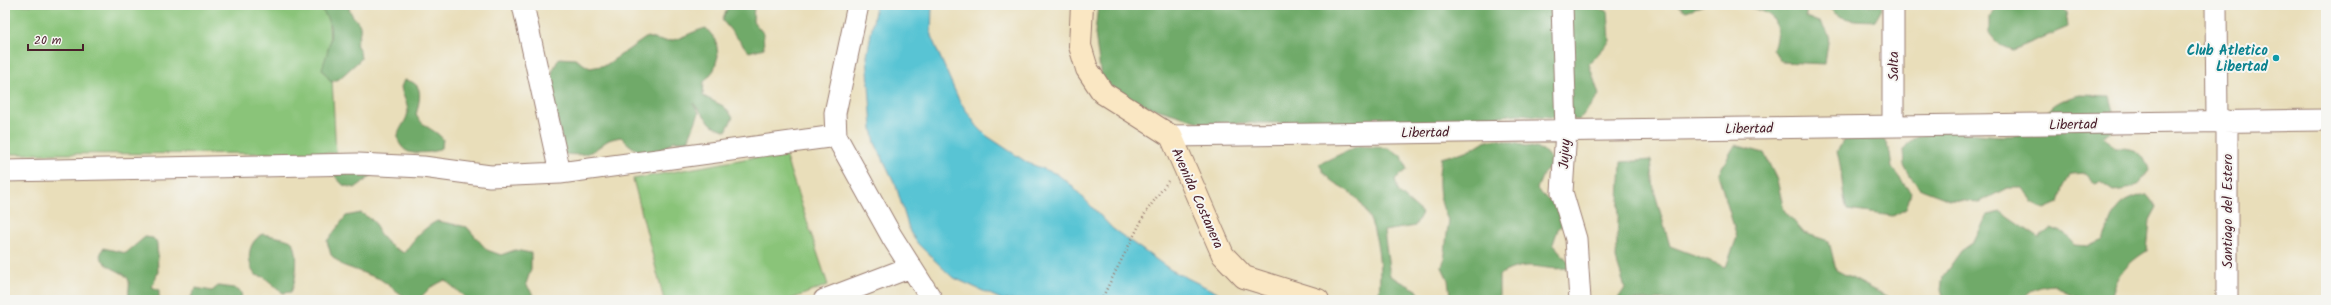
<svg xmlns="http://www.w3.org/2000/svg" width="2331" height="305" viewBox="0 0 2331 305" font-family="Kalam,sans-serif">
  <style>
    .green { fill: #8ac479; stroke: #6a7252 }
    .forest { fill: #6faa69; stroke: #5c644a }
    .water { fill: #59c4d4; stroke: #527280 }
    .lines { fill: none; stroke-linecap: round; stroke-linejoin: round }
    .street-casing { stroke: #9a7e72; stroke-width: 23 }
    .secondary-casing { stroke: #9a7e72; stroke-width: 24 }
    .path { stroke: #9a7e72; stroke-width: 2.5; stroke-dasharray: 1 3; stroke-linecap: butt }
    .street { stroke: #fff; stroke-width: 21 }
    .secondary { stroke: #fae7c3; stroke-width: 22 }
    .culture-dot { fill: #0f9aa8; stroke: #f6f6f2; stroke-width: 1.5 }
    .labels { text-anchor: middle; stroke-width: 4; stroke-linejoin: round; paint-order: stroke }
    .culture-label { font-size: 14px; font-weight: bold; fill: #0d838f; stroke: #f6f6f2; text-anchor: end }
    .street-label { font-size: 14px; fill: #4a1f2b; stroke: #f6f6f2 }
  </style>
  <rect width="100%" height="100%" fill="#f6f6f2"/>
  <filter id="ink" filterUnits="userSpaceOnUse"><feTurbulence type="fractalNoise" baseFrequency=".025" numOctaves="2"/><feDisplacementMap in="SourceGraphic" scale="8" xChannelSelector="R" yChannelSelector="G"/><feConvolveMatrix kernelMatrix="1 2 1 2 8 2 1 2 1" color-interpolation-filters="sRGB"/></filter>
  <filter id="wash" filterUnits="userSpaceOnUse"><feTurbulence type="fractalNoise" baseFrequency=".012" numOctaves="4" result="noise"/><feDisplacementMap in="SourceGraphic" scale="16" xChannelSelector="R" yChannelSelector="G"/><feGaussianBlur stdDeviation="0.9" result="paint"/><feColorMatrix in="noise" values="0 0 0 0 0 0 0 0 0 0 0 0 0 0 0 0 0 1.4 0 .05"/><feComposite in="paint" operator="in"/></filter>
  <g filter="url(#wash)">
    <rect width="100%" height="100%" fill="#e9deba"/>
    <path class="green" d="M5 5H328L336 153 5 154Z
      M784 152 828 285 789 300H664L633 179Z"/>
    <path class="forest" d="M320 5H348C354 27 367 17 356 44L360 51 361 59 339 79 331 82 322 69C326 56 334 36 329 22 326 16 322 11 320 5Z
      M729 5H754L753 21 763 33 764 48 749 52 722 20Z
      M1098 5H1578L1608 11 1610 41 1589 64 1599 95 1579 120 1519 114 1358 131 1293 123H1203L1103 93 1095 33Z
      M1677 5H1704L1686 11Z
      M1736 5H1806V17L1821 23 1829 35 1825 64 1781 62 1773 49C1785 14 1765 10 1736 5Z
      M1828 5H1881L1882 9 1875 21C1858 20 1837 22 1828 5Z
      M1999 5H2059L2066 12 2068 27 2013 50 1999 45 1989 33V17Z
      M706 28 716 40 718 56 714 70 704 82 703 96 723 106 733 117 726 131 712 125 693 103 699 113 688 141H674C653 158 640 157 621 137 605 140 608 141 596 149 587 156 575 155 565 154L554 104 552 72 559 58 575 59 590 68 606 65 647 37C674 47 680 35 706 28Z
      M404 80C425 82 420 99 416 115 423 128 435 129 443 139L442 147C434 154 425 152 415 153 410 153 405 151 402 147 390 132 408 125 408 110 407 102 402 95 401 87Z
      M2080 95 2110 96 2118 127 2104 136 2115 148C2136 148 2141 150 2149 169 2140 187 2133 189 2113 191L2100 182 2095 184 2085 173 2071 174 2063 188 2059 203 2045 209 2032 202 2023 188H2007L1980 202 1950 200 1921 189 1911 178 1904 165 1903 150C1906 147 1909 141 1913 139 1940 122 1988 140 2017 135 2028 133 2044 115 2052 107 2060 100 2071 97 2080 95Z
      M1497 139 1543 150 1555 163 1543 174 1537 189 1548 200 1563 204 1569 219 1558 229 1553 244 1573 267C1542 274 1532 256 1499 275V300H1446L1450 295 1448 280 1442 267C1447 251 1445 238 1449 222 1438 201 1437 182 1441 158L1470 150 1483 142Z
      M1844 139H1884L1890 153 1892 168 1911 193 1906 209 1893 216 1847 210C1841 190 1843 171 1837 152Z
      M1735 145 1764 153 1777 180 1784 210 1804 233 1829 241 1836 270 1892 299 1922 298 1919 300H1617L1625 288 1616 259 1621 162 1651 160 1654 190 1670 246 1726 267 1737 237 1718 174Z
      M1358 146 1388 148 1402 156 1407 170 1395 179 1399 193 1422 213 1415 226 1384 231 1390 276 1417 290 1420 300H1378C1383 268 1379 216 1352 194 1335 181 1330 185 1319 164Z
      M371 169 370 177 355 188 343 185 334 175Z
      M2146 194 2157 207 2150 220 2147 251C2127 263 2116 276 2111 299 2090 302 2071 296 2054 285 2041 286 2031 288 2022 300H1944L1941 290 1943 276 1961 251 1974 242 1987 215 2001 212 2039 238 2051 228 2064 233 2074 245 2089 246 2103 240C2115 212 2113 201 2146 194Z
      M361 213 374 221C380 238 387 245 404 253 414 239 422 229 437 221L467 227 487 250 501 255 515 250 531 253V269L526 284 534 296 539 300H468L445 280 431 287 420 298 405 297 380 279 342 265 331 255 327 241 346 216Z
      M263 234C270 236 289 238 292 242 300 250 296 283 291 292L283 293 264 277 255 275C246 261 247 242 263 234Z
      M145 237 153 238 157 243 158 272 152 287 159 290V297L162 300H127C130 296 128 293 129 288 132 269 109 274 100 256L103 248 126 253Z
      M218 286 234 288 241 292 242 300H189L196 288 212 291Z"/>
    <path class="water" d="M876 5H932L931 36 959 100 977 126 987 136 1028 163 1057 174 1070 184 1113 229 1171 270 1232 300H1003L952 277 918 244 910 232 896 186 875 143 872 128 867 56Z"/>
  </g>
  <g filter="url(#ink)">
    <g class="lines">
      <g class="street-casing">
        <path id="street" d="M523 5 560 173
          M858 5 835 113 836 136 892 237 932 300
          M1562 5 1566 131 1562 192 1576 239 1580 300
          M2216 5 2217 122
          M2227 121V300
          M1893 126V5
          M1171 136 2326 120
          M5 171 358 164 423 167 490 176 560 173 836 136
          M824 300 911 267"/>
      </g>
      <g class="secondary-casing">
        <path id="secondary" d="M1082 5 1080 46 1087 69 1103 93 1171 136 1223 255 1244 277 1318 300"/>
      </g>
      <path class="path" d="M1101 300 1146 212 1168 181"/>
      <use href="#street" class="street"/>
      <use href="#secondary" class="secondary"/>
    </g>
  </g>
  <circle class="culture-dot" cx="2276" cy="58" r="4"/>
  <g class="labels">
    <g class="culture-label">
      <text x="2268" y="55">Club Atletico<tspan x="2268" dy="16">Libertad</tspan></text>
    </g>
    <g class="street-label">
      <text transform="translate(1893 66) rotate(-90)" y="5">Salta</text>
      <text transform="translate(2073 124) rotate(-1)" y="5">Libertad</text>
      <text transform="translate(1749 128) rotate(-1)" y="5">Libertad</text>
      <text transform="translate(1425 132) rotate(-1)" y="5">Libertad</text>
      <text transform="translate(1564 154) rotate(-87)" y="5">Jujuy</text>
      <text transform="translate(1198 198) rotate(66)" y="5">Avenida Costanera</text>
      <text transform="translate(2227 211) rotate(-90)" y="5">Santiago del Estero</text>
    </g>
  </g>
  <rect width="2331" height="305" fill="none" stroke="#f6f6f2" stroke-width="20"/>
  <path d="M28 44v6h55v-6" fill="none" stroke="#4a1f2b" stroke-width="2"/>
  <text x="34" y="44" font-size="12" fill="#4a1f2b" stroke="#f6f6f2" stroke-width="3" paint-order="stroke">20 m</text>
</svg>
